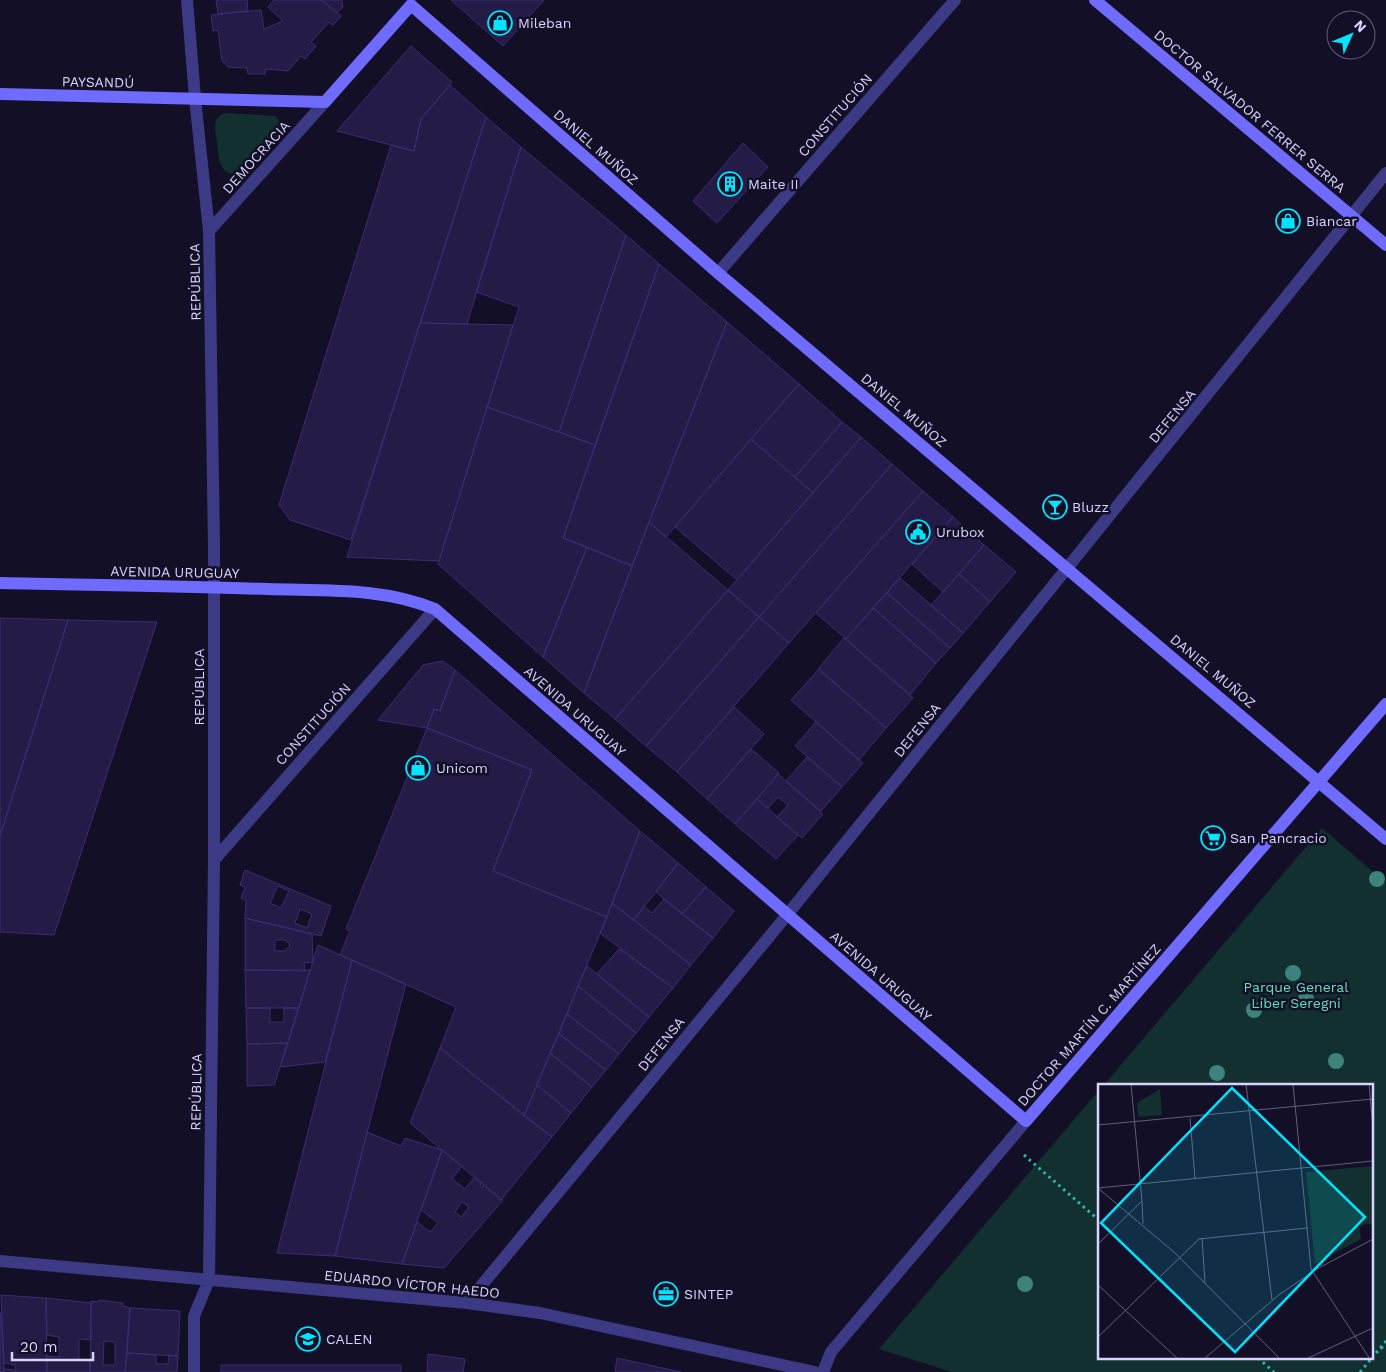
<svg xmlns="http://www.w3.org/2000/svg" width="1386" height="1372" viewBox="0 0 1386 1372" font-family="'Work Sans',sans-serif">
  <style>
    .green { fill: #12302f }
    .building { fill: #241b47; stroke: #3b2d73; fill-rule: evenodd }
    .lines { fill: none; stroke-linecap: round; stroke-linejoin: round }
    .path { stroke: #2fb8b0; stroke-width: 3; stroke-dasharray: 2.5 4; stroke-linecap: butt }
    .street { stroke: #3d3a85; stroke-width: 12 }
    .secondary { stroke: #6f6bff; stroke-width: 12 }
    .tree { fill: #3d827b }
    .labels { text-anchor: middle; stroke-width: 5; stroke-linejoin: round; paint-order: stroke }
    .poi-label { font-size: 14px; fill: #d9d4ff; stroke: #130f26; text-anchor: start }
    .street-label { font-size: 14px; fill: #d9d4ff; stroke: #130f26 }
    .park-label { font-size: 14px; fill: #5fe0c0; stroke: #130f26 }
    .inset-road { fill: none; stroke: #625e7d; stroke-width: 1 }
    .view { fill: #00e5ff; fill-opacity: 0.15; stroke: #00e5ff; stroke-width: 2.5 }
    .inset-edge { fill: none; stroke: #d9d4ff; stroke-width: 2.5 }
  </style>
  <rect width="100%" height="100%" fill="#130f26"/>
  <path class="green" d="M226 113 275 116 281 122 280 131 238 173C219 178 218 155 217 142 216 135 213 125 217 119 219 115 223 114 226 113Z
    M1322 828 1386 883V1372H952L879 1349 1100 1089V1358H1372V1086H1103Z"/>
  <path class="building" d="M216 0H247L248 11 218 14Z
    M274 0H321L341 16 333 25 329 22 311 42 316 46 305 59 301 56 288 71 266 69 265 74H248L247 68 228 67 222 61 218 30 213 31 211 15 261 10 264 29 283 21 268 7Z
    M321 0H342L343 7 337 13Z
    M451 0H544L503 46Z
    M411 46 452 82 421 119 414 151 337 131Z
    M450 85 486 117 351 540 290 520 279 505 391 145 414 151 421 119Z
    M486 117 521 147 467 324 420 323Z
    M743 143 768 167 717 223 693 201Z
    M521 147 626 235 559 432 487 407 519 307 476 292Z
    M626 235 659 264 595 445 559 432Z
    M659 264 727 322 632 566 563 538Z
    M727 322 799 384 666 537 649 522Z
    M420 323 513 325 439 561 347 557Z
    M799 384 842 422 795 477 751 439Z
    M487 407 595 445 563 538 587 547 543 657 438 564Z
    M842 422 861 437 813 493 795 477Z
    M861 437 892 464 759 617 728 590Z
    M751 439 813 493 737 580 675 527Z
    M892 464 923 491 789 643 759 617Z
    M923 491 953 517 846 639 816 613Z
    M953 517 984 545 943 592 912 564Z
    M649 522 728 590 615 719 584 693Z
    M984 545 1016 572 990 602 959 574Z
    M587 547 632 566 584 693 543 657Z
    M959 574 990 602 963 633 931 605Z
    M900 578 963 633 950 648 887 593Z
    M728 590 759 617 646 746 615 719Z
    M887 593 950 648 936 663 873 608Z
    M873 608 936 663 910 695 846 639Z
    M759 617 789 643 677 772 646 746Z
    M0 618 68 620 0 836Z
    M68 620 157 622 54 935 0 932V836Z
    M844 638 913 698 886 728 818 669Z
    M443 661 455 670 440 711 434 709 427 728 378 720 423 665Z
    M819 669 886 728 859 760 791 700Z
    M455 670 640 831 607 917 493 871 532 770 427 728 434 709 440 711Z
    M734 707 764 734 707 799 677 772Z
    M816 722 863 763 842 787 795 746Z
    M427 728 532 770 493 871 607 917 524 1116 440 1048 456 1007 340 955 350 931 346 929Z
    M751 749 779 773 735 824 707 799Z
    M807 757 842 787 821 811 786 781Z
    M778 774 823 814 802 838 777 817 788 805 778 797 768 808 757 799Z
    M757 799 798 835 776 859 735 824Z
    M640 831 678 863 634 920 612 903Z
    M678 863 706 887 682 914 656 892Z
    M245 870 331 906 321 936 245 918 246 901 241 898 245 887 240 885ZM278 886 289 891 281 908 270 903ZM300 909 312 914 307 928 295 923Z
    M706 887 734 911 713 938 682 914Z
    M664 899 713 938 691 965 634 920 644 906 652 913Z
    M612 903 691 965 673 988 600 933Z
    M245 918 312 934 313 962 304 963 305 971 245 970ZM275 940H285L290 945 285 951H275Z
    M318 945 352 960 325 1062 280 1067Z
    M619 949 673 988 649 1017 597 974Z
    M352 960 406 984 335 1256 277 1253Z
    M587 966 649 1017 636 1033 578 986Z
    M245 970H310L299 1008H246Z
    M578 986 636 1033 619 1054 567 1014Z
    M246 1008H270V1022H284V1008H299L288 1043 247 1044Z
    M567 1014 619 1054 606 1070 559 1034Z
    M559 1034 606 1070 592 1087 550 1053Z
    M288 1043 274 1085 247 1086V1044Z
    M440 1048 552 1137 501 1200 410 1123Z
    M550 1053 592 1087 571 1113 537 1085Z
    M537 1085 571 1113 552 1137 524 1116Z
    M367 1132 401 1146 405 1138 442 1150 402 1264 335 1256Z
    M442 1150 462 1166 452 1179 465 1189 475 1177 482 1183 480 1186 482 1188 484 1185 503 1200 444 1268 402 1264 417 1222 430 1232 438 1223 421 1210ZM462 1202 469 1207 461 1217 455 1212Z
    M1 1295 46 1298 47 1372H4V1369L16 1370 15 1365 4 1363Z
    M46 1298 91 1303V1340L79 1339V1359L90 1360V1372H47V1356L59 1357V1337L47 1335Z
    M99 1300 123 1303V1306L130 1308 125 1372H90L91 1301 98 1302ZM104 1341 115 1342V1365H103Z
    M130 1308 180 1311 178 1356 127 1353Z
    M0 1313H1L4 1372H0Z
    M127 1353 156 1355V1364H168L169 1355 178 1356 177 1372H125Z
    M428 1354 465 1359 463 1372H427Z
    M617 1358 681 1372H615Z
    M221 1365H401V1372H221Z"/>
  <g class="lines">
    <path class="path" d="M1024 1155 1100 1221
      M1381 1347 1386 1351
      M1258 1358 1274 1372
      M1372 1358 1386 1341
      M1360 1372 1372 1358"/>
    <path class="street" d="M187 0 195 98 209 231 214 545V860L209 1280 194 1316V1372
      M209 231 325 102
      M718 273 955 0
      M214 860 435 609
      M0 1261 467 1303 540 1313 815 1372
      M467 1303 787 915 1386 173
      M823 1372 831 1352 1026 1121"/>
    <path class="secondary" d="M1095 0 1386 245
      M0 94 325 102 411 5 718 273 1386 839
      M0 583C89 585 178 586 267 589 324 591 382 587 435 609L1026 1121 1386 704"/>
  </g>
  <g class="tree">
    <circle cx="1377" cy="879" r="8"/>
    <circle cx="1293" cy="973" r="8"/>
    <circle cx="1306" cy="999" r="8"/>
    <circle cx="1254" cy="1010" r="8"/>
    <circle cx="1336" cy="1061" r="8"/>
    <circle cx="1217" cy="1073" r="8"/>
    <circle cx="1025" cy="1284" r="8"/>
  </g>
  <defs>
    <g id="shop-ring" transform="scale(1.25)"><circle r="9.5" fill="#130f26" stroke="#00e5ff" stroke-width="1.5"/><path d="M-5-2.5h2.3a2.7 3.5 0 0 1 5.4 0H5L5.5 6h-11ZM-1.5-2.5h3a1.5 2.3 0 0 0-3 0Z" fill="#00e5ff"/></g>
    <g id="building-ring" transform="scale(1.25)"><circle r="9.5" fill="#130f26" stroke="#00e5ff" stroke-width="1.5"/><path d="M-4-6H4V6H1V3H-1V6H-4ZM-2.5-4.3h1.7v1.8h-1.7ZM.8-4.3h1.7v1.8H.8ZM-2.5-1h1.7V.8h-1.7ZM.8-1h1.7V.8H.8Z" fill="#00e5ff"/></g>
    <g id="bar-ring" transform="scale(1.25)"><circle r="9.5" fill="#130f26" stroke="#00e5ff" stroke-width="1.5"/><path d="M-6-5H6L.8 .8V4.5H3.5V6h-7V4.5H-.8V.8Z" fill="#00e5ff"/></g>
    <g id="civic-ring" transform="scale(1.25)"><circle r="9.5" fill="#130f26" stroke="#00e5ff" stroke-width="1.5"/><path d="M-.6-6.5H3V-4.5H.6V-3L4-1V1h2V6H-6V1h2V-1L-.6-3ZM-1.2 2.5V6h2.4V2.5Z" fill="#00e5ff"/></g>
    <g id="supermarket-ring" transform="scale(1.25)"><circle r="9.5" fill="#130f26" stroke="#00e5ff" stroke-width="1.5"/><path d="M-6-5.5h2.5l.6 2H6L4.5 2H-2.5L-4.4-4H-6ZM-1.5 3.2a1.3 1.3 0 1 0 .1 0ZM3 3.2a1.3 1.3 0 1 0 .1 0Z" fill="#00e5ff"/></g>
    <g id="office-ring" transform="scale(1.25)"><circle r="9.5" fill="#130f26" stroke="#00e5ff" stroke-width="1.5"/><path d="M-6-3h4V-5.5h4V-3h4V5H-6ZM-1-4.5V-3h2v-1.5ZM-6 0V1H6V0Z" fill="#00e5ff"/></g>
    <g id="university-ring" transform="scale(1.25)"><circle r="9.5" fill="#130f26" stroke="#00e5ff" stroke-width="1.5"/><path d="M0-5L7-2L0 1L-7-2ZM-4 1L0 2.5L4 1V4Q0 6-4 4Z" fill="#00e5ff"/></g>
  </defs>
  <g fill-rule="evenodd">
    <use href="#shop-ring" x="500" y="23"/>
    <use href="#building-ring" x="730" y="184"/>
    <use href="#shop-ring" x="1288" y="221"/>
    <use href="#bar-ring" x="1055" y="507"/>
    <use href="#civic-ring" x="918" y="532"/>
    <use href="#shop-ring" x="418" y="768"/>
    <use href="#supermarket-ring" x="1213" y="838"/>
    <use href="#office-ring" x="666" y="1294"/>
    <use href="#university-ring" x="308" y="1339"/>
  </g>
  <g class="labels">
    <g class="poi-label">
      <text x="518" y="28">Mileban</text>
      <text x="748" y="189">Maite II</text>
      <text x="1306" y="226">Biancar</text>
      <text x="1072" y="512">Bluzz</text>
      <text x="936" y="537">Urubox</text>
      <text x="436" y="773">Unicom</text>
      <text x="1230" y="843">San Pancracio</text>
      <text x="684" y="1299">SINTEP</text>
      <text x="326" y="1344">CALEN</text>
    </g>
    <g class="street-label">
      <text transform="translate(98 82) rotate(1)" y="5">PAYSANDÚ</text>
      <text transform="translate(1250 111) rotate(40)" y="5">DOCTOR SALVADOR FERRER SERRA</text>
      <text transform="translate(835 115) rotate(-49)" y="5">CONSTITUCIÓN</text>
      <text transform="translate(596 147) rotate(41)" y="5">DANIEL MUÑOZ</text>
      <text transform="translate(256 157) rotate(-48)" y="5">DEMOCRACIA</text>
      <text transform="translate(195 282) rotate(-91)" y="5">REPÚBLICA</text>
      <text transform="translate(904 410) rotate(40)" y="5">DANIEL MUÑOZ</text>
      <text transform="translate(1172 416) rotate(-51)" y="5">DEFENSA</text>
      <text transform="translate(175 572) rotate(1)" y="5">AVENIDA URUGUAY</text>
      <text transform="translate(1213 671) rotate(40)" y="5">DANIEL MUÑOZ</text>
      <text transform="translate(199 687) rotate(-90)" y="5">REPÚBLICA</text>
      <text transform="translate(575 711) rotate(41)" y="5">AVENIDA URUGUAY</text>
      <text transform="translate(313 724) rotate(-48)" y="5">CONSTITUCIÓN</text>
      <text transform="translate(917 730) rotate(-51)" y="5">DEFENSA</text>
      <text transform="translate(881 976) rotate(41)" y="5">AVENIDA URUGUAY</text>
      <text transform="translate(1089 1025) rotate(-49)" y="5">DOCTOR MARTÍN C. MARTÍNEZ</text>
      <text transform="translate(661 1044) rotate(-51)" y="5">DEFENSA</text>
      <text transform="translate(196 1092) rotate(-89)" y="5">REPÚBLICA</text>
      <text transform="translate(412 1284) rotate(6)" y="5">EDUARDO VÍCTOR HAEDO</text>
    </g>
    <g class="park-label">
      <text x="1296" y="992">Parque General<tspan x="1296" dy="16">Líber Seregni</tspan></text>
    </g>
  </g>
  <g transform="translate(1098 1084)">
    <rect width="275" height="275" fill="#130f26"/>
    <path d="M62 5 64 31 40 33 39 19ZM274 82 275 140 261 141 263 155 217 180 208 88Z" fill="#12302f"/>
    <path class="inset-road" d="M148 0 174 216M195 0 213 185 272 275M271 0 275 44M92 34 97 95M0 41 275 15M0 104 275 77M0 104 77 169 182 275M44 117 45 140M104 154 107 199M0 160 44 117 33 0M0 201 80 275M0 253 101 155 209 144M106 275 182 210 219 185 275 155M208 275 275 244"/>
    <path class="view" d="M134 4 267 133 137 268 3 139Z"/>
    <rect width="275" height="275" class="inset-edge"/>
  </g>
  <g transform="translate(1351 35) rotate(46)"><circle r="24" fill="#130f26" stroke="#625e7d"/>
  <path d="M0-4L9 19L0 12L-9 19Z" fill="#00e5ff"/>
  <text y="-8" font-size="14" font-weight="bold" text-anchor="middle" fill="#d9d4ff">N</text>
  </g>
  <path d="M12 1352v8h81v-8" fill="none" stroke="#d9d4ff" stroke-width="2.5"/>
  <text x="20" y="1352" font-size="15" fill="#d9d4ff" stroke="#130f26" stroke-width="4" paint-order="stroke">20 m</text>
</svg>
